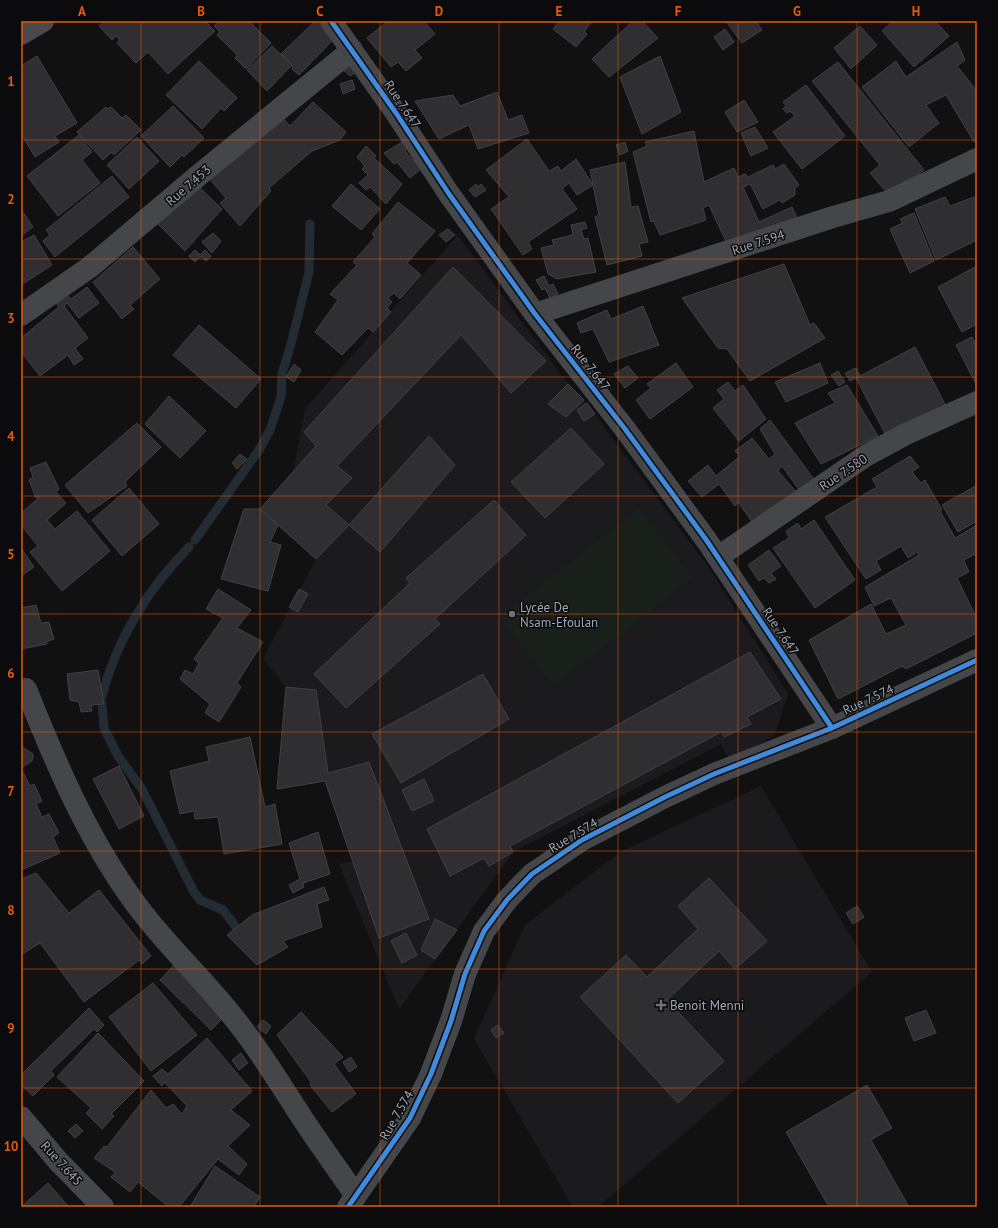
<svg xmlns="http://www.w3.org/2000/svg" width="998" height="1228" viewBox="0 0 998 1228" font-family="'PT Sans',sans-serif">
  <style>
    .built { fill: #1b1b1d }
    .green { fill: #19201a }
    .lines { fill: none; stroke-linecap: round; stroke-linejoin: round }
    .stream { stroke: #242c33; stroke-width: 9 }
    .building { fill: #2f2f31; stroke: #3f4145 }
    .street { stroke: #45464a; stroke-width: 22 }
    .secondary { stroke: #494a4e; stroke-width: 22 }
    .cycleway-casing { stroke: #0b0b0d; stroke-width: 8 }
    .cycleway { stroke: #408adc; stroke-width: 5 }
    .grid { fill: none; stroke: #e8590c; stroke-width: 1; stroke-opacity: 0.55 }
    .poi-dot { fill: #6e727b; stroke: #0b0b0d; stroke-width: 1.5 }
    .labels { text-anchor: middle; stroke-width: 3; stroke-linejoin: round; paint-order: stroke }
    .street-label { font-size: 13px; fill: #a0a7b4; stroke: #0b0b0d }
    .poi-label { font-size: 13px; fill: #a0a7b4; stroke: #0b0b0d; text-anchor: start }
    .neatline { fill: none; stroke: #e8590c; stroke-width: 1.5 }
    .grid-label { font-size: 13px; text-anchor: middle; font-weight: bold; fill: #e8590c }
  </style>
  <rect width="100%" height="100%" fill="#111"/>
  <path class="built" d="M458 235 568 384 584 400 710 569 788 694 774 736 730 761 721 744 513 852 399 1009 339 864 353 861 325 781 277 789 286 687 263 659 316 559 260 509 293 472 305 409Z
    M761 786 872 972 598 1207H573L474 1039 525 925 620 852Z"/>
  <path class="green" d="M639 508 693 578 553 686 500 617Z"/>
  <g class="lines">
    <path class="stream" d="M195 540 259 450 270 430 281 397 282 374 291 344 309 272 310 224
      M102 696C117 639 148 589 189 547
      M102 704 104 728 118 756 142 789 194 892 200 900 223 910 236 927"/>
  </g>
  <path class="building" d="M105 21H205L215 31 168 74 148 52 136 63 117 43 120 40 116 36 112 40 99 26Z
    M219 21H249L271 43 246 69 235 58 237 55 217 35 220 32 214 26Z
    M315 21H322L337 36 299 75 292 69 293 66 281 54Z
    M388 21H424L435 34 415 50 422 58 406 71 398 62 391 67 367 38Z
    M559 21H592L584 32 587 34 576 47 553 29Z
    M633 21H642L658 38 609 77 592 59Z
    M726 21H756L762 30 742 43Z
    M893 21H935L949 36 914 67 882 31Z
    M860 26 877 45 851 69 834 48Z
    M725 29 734 42 723 50 714 37Z
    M957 42 965 60 957 66 976 90 977 88V140L974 142 946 95 926 105 939 123 909 147 862 87 896 61 906 77Z
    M272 46 292 65 267 91 247 70Z
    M37 56 77 123 55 136 59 142 35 157 21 134V66Z
    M660 56 681 112 642 134 620 77Z
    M199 61 237 98 224 111 221 108 202 129 166 95Z
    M345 62 356 72 350 76 339 66Z
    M838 62 924 170 889 195 870 173 880 165 812 81Z
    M352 80 355 89 343 94 340 84Z
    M806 85 845 136 802 169 773 132 795 116 790 111 787 113 783 109 786 106 783 102Z
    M497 92 508 120 522 115 529 133 478 149 469 125 439 139 415 101 453 95 460 106Z
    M744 100 758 122 737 132 725 112Z
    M313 102 346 132 340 140 312 151 269 188 271 191 240 226 220 203 226 198 208 177 279 114 290 126Z
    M173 106 204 138 184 157 182 155 170 167 141 136Z
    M106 107 108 109 111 107 122 118 126 115 141 130 114 155 112 152 103 160 77 132Z
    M755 127 768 148 751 156 741 133Z
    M694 131 704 182 734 168 738 177 745 174 748 177 773 165 775 169 784 164 799 185 795 188V195L782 203 780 200 763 209 750 184 743 187 759 222 792 207 800 224 730 250 709 205 703 208 706 220 660 235 654 221 651 222 633 152 647 146 645 142Z
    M79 135 92 152 82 160 100 183 58 216 27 176Z
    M137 137 159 161 129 189 107 165Z
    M527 139 549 171 558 166 561 171 576 159 593 185 577 195 569 183 562 189 577 209 528 242 532 249 523 255 491 209 509 197 486 170Z
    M404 141 409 147 405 151 421 169 410 178 397 162 394 164 384 153Z
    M625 142 628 151 620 155 616 145Z
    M366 146 376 156 374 158 402 184 386 204 370 187 366 190 359 183 368 175 362 169 365 166 357 157Z
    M625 162 631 207 638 206 648 242 639 244 642 256 607 265 595 217 599 215 590 170Z
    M112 176 129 197 55 257 43 241 50 235 46 230Z
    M351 184 380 209 361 230 332 206Z
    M476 184 478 187 481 184 486 190 475 197 469 190Z
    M198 186 222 209 185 251 158 224Z
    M977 196V240L936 260 915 209 945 197 950 206Z
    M398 202 435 231 407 263 421 275 400 299 394 293 388 298 392 302 387 308 391 312 373 332 368 328 342 355 315 332 338 300 330 294 357 265 353 262 375 237 372 234Z
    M21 209 33 227 21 236Z
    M914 213 934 261 910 273 890 229 903 223 900 219Z
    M585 222 587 228 581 230 584 239 588 238 596 272 557 279 548 274 541 248 554 245 552 240 573 235 571 225Z
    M448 229 455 235 446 242 439 235Z
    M213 233 221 241 212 253 202 242Z
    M34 235 52 265 21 285V242Z
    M133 247 160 279 130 305 134 309 122 319 93 282Z
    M195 250 200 255 205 250 211 256 206 261 201 256 195 262 189 256Z
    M784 264 810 325 814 323 825 338 750 381 727 349 718 348 682 298Z
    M977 266V324L962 332 938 287Z
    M453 267 546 361 511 393 461 335 337 466 352 478 326 505 349 525 316 559 260 509 316 446 304 432Z
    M544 276 549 286 553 284 558 294 550 298 545 288 542 290 536 280Z
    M87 287 99 303 79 318 67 303 64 306 88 338 75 348 83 359 74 365 68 355 40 376 21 352V338L59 307 54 300 65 292 71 299Z
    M643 306 659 345 609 362 593 329 581 333 577 323 607 310 611 319Z
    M199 325 261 379 236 408 173 355Z
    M972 337 977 347V386L956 345Z
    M915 347 948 410 889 441 856 378Z
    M676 363 693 387 650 419 636 400 651 388 647 384Z
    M820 363 828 383 786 402 775 382Z
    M294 364 301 370 294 382 286 377Z
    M628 366 638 378 625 388 614 374Z
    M856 368 860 376 850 381 845 373Z
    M838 371 845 382 839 386 831 375Z
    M728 382 735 391 743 385 766 419 739 441 713 408 724 399 717 390Z
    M568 384 584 400 566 417 548 404Z
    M847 385 878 436 821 464 795 423 835 403 828 393Z
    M169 396 206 431 180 458 145 424Z
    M587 403 595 414 584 421 577 410Z
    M770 420 816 482 802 494 782 466 778 471 798 494 755 526 738 502 735 506 719 484 702 497 688 481 708 465 716 476 740 456 735 451 752 438 769 459 775 454 760 429Z
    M137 423 161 447 125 482 127 486 88 513 65 485Z
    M571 428 604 464 545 518 511 482Z
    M429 436 455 465 380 552 349 525Z
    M240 454 247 459 237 469 232 463Z
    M910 456 919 467 912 472 921 483 925 480 942 510 940 511 955 538 977 525V553L964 560 969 572 957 578 977 619V633L906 669 902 666 838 699 809 640 871 604 886 634 906 625 891 598 874 606 865 587 919 555 917 552 908 558 901 546 876 561 881 570 866 579 825 517 877 487 872 479Z
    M46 462 59 489 56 492 66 503 47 520 55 529 77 511 110 551 62 591 30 552 38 546 21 525V513L41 496 36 498 29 480 33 477 30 468Z
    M977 485V521L958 532 942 505Z
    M129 488 159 524 122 556 92 520Z
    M494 500 526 535 435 619 440 624 346 708 314 674 410 583 406 578Z
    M244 509H260L278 525 270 542 281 545 268 591 221 579Z
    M814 520 855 580 815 608 773 548 789 538 786 531 798 523 801 529Z
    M21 548 34 567 21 576Z
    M769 550 781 566 771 573 776 579 769 583 764 578 759 581 748 565Z
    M218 589 251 610 237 628 263 642 237 683 241 687 219 722 205 713 210 704 180 679 185 670 193 674 199 663 194 659 223 618 206 609Z
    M299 589 308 594 298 612 289 607Z
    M36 605 41 623 49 622 54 639 46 642 47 644 21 649V608Z
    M750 652 781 699 747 717 751 724 724 737 721 732 510 846 513 852 489 866 484 858 450 876 427 829Z
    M98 670 104 704 91 705 92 711 81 712 79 702 70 700 67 674Z
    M483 674 509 719 401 783 372 734Z
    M286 687 316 690 328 773 369 762 429 919 379 938 325 781 277 789Z
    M250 737 265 807 275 804 282 844 224 854 218 817 195 819 194 811 180 814 170 771 209 761 206 747Z
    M21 746 33 754 32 761 21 768 30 786 34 784 42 801 36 804 42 817 49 814 59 833 53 837 60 853 21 870Z
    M119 766 144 816 119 829 93 779Z
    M424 779 434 801 412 811 402 790Z
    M318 832 330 874 303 883 304 887 293 893 289 885 300 879 289 843Z
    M36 873 69 913 99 890 151 956 142 964 139 960 84 1002 40 943 21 955V879Z
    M709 878 767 941 735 969 719 951 667 1000 724 1061 678 1103 580 997 626 955 647 977 698 929 678 906Z
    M324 887 329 900 317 904 322 927 283 941 288 947 257 965 227 935 252 915Z
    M857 906 864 917 853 924 846 913Z
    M435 919 457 930 435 959 421 950Z
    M406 933 417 955 402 963 391 941Z
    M174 965 226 1015 211 1030 160 980Z
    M153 983 197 1035 151 1071 109 1017Z
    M89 1008 104 1025 97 1032 94 1029 51 1071 54 1075 33 1096 21 1085V1075Z
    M926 1010 936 1033 914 1041 905 1018Z
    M301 1012 343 1057 334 1064 356 1094 332 1112 310 1085 311 1082 277 1035Z
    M263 1020 271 1026 266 1034 257 1027Z
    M498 1025 504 1033 496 1038 491 1030Z
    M98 1033 144 1081 111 1114 114 1116 102 1129 86 1113 91 1108 57 1077Z
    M207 1038 252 1091 231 1110 250 1125 228 1146 247 1164 239 1175 218 1159 179 1207H169L138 1182 130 1192 111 1177 115 1172 94 1158 104 1146 107 1147 151 1090 166 1108 173 1104 182 1114 187 1106 164 1082 162 1086 153 1076 162 1069 168 1074Z
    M241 1053 248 1063 239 1070 232 1060Z
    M351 1057 357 1067 349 1072 343 1062Z
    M867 1085 892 1128 871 1140 909 1207H829L786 1132Z
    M76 1124 83 1131 75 1138 68 1131Z
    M215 1166 260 1197 254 1207H190Z
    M48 1183 69 1207H21Z"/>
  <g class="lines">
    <path class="street" d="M331 21 396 113 449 194 535 314 625 429 707 541 832 728
      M535 314 833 217 889 201 977 159
      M21 315 90 267 199 175 352 50
      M718 557 867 455 906 434 977 402
      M26 689C57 767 92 849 145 916 175 954 211 987 241 1027 262 1054 280 1084 299 1113 317 1141 337 1168 356 1196
      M21 1117 58 1161 103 1207
      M348 1207 410 1118 431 1074 451 1021 465 974 484 931 507 900 532 874 582 840 665 797 714 774 832 728 977 660"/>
    <path class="secondary" d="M21 34 43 21"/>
    <g class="cycleway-casing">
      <path id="cycleway" d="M331 21 396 113 449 194 535 314 625 429 707 541 832 728
        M348 1207 410 1118 431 1074 451 1021 465 974 484 931 507 900 532 874 582 840 665 797 714 774 832 728 977 660"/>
    </g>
    <use href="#cycleway" class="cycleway"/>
  </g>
  <path class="grid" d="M141 21V1207M260 21V1207M380 21V1207M499 21V1207M618 21V1207M738 21V1207M857 21V1207M21 140H977M21 259H977M21 377H977M21 496H977M21 614H977M21 732H977M21 851H977M21 969H977M21 1088H977"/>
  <g class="poi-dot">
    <circle cx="512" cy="614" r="4"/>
    <path d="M659 999h4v4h4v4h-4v4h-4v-4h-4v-4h4z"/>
  </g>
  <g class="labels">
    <g class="street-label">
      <text transform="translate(403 104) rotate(56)" y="5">Rue 7.647</text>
      <text transform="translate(188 185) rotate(-41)" y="5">Rue 7.453</text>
      <text transform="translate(758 242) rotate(-18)" y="5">Rue 7.594</text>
      <text transform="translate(591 367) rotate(52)" y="5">Rue 7.647</text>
      <text transform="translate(843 472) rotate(-34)" y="5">Rue 7.580</text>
      <text transform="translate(781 631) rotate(56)" y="5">Rue 7.647</text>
      <text transform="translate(868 699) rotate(-25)" y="5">Rue 7.574</text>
      <text transform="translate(573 835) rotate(-31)" y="5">Rue 7.574</text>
      <text transform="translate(396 1115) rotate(-60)" y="5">Rue 7.574</text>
      <text transform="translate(62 1163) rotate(48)" y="5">Rue 7.645</text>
    </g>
    <g class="poi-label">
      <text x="520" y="612">Lycée De<tspan x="520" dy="15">Nsam-Efoulan</tspan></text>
      <text x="670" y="1010">Benoit Menni</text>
    </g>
  </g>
  <rect width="998" height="1228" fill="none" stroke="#0b0b0d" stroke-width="44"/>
  <rect x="22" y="22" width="954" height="1184" class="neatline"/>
  <g class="grid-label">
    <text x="82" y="16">A</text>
    <text x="201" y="16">B</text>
    <text x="320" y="16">C</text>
    <text x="439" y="16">D</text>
    <text x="559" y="16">E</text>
    <text x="678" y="16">F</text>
    <text x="797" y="16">G</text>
    <text x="916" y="16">H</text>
    <text x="11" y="86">1</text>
    <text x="11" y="204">2</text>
    <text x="11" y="323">3</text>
    <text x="11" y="441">4</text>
    <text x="11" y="559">5</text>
    <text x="11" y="678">6</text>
    <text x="11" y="796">7</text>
    <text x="11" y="915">8</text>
    <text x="11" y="1033">9</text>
    <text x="11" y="1151">10</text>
  </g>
</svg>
